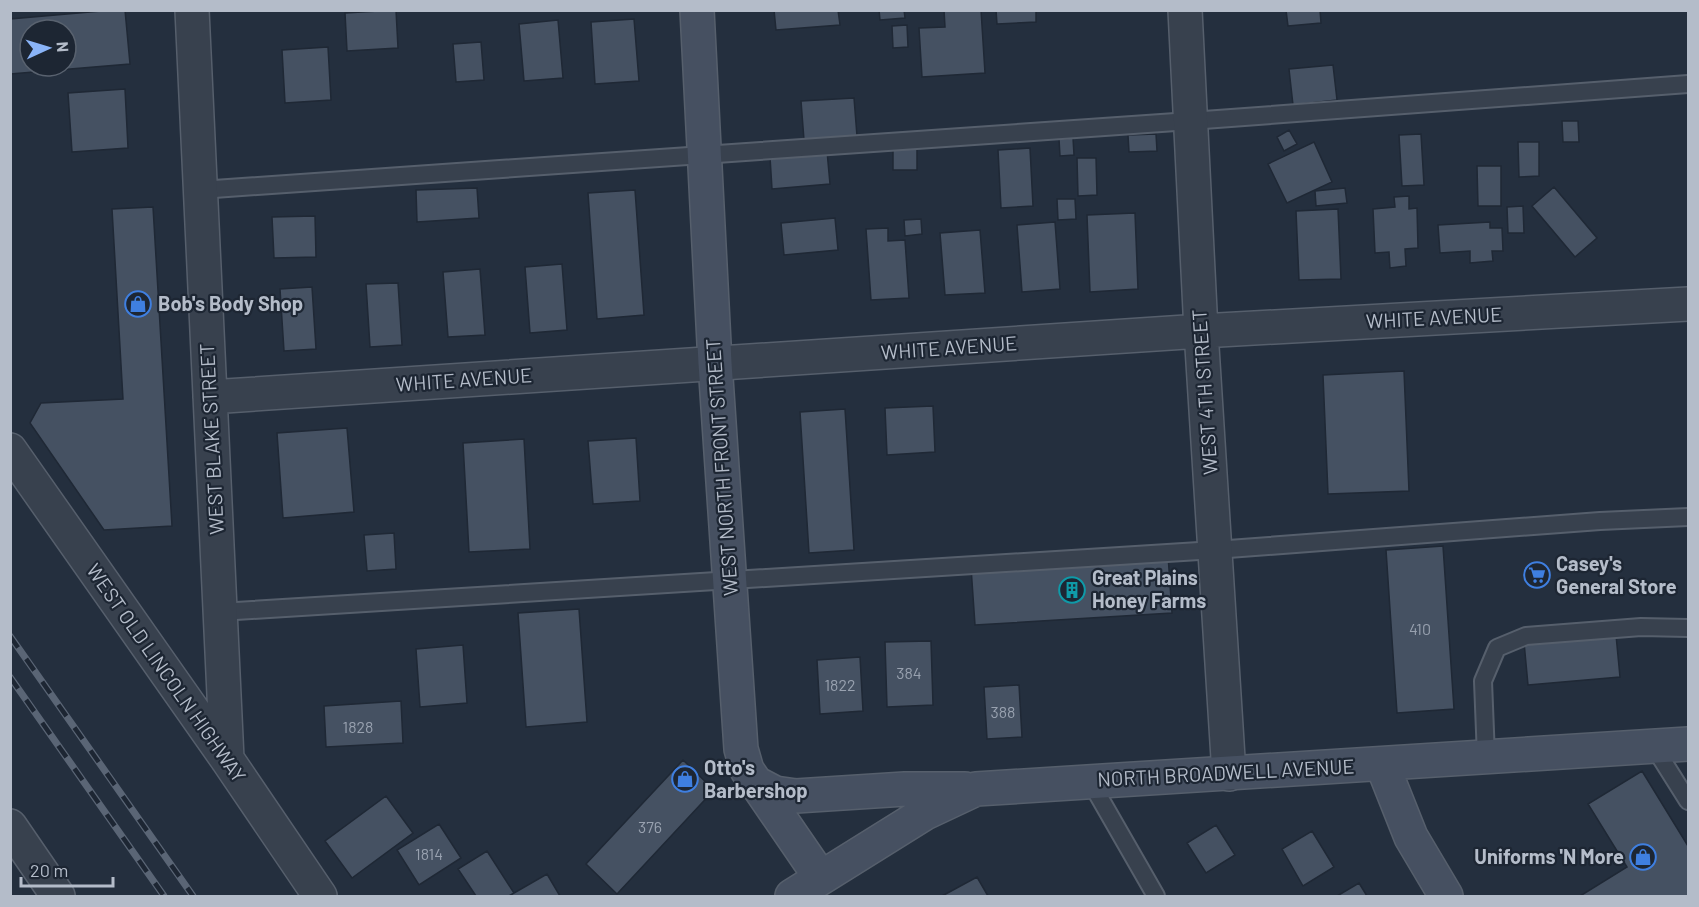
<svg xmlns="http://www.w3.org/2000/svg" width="1699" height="907" viewBox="0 0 1699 907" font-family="Barlow,sans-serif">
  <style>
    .building { fill: #455162; stroke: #1f2835; stroke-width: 1.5; fill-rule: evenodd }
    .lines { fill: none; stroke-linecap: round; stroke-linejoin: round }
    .lane-casing { stroke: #565f6c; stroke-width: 20 }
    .street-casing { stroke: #565f6c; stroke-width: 36 }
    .secondary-casing { stroke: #565f6c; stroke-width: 36 }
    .lane { stroke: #38414e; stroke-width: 16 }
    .street { stroke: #38414e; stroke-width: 33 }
    .secondary { stroke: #465061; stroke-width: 33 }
    .rail-casing { stroke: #5a6575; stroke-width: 7 }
    .rail { stroke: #1d2633; stroke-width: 4.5; stroke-dasharray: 14; stroke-linecap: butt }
    .labels { text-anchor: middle; stroke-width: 4.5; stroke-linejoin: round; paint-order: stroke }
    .number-label { font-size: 16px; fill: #98a1af }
    .poi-label { font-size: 20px; font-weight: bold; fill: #b4bcc9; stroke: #1d2633; text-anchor: start }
    .street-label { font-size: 20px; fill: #b4bcc9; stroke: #1d2633 }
  </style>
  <rect width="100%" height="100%" fill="#242f3e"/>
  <path class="building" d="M113 10H125L130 64 10 74V19ZM30 30H66V66H30Z
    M396 10 398 48 347 51 345 13Z
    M774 10H838L840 25 776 30Z
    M879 10H904L905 18 880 20Z
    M944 10H981L985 73 922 77 919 28 945 27Z
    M996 10H1036V22L997 24Z
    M1286 10H1320L1321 23 1288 26Z
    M634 19 639 81 595 84 591 22Z
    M558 20 563 78 524 81 519 24Z
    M907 25 908 47 893 48 892 26Z
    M481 42 484 80 456 82 453 44Z
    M328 47 331 100 285 103 282 50Z
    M1333 65 1337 100 1293 105 1289 69Z
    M125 89 128 148 72 152 68 93Z
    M854 98 857 136 804 140 801 101Z
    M1562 121H1578L1579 142H1563Z
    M1289 130 1297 144 1284 151 1277 137Z
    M1156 134 1157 151 1129 152 1128 135Z
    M1421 134 1424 185 1402 186 1399 135Z
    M1073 138 1074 155 1060 156 1059 139Z
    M1314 142 1332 182 1287 203 1268 164Z
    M1518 142H1539V176L1519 177Z
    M917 147V170H893V148Z
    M1030 148 1033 206 1001 208 998 150Z
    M827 151 830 184 772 189 770 157Z
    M1077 158H1096L1097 195 1078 196Z
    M1477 166H1501V206H1478Z
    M1554 187 1597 238 1575 257 1532 206Z
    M477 188 479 218 417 222 416 190Z
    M1345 188 1347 203 1316 206 1315 191Z
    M635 190 644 315 597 319 588 193Z
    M1409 196V209L1417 208 1418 248 1405 249 1406 266 1390 268 1389 252 1375 253 1373 209 1395 207 1394 197Z
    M1057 199H1075L1076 219 1058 220Z
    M1523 206 1524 233H1508L1507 207Z
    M153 207 172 526 104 530 30 423 41 403 123 399 112 209Z
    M1338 209 1341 279 1299 280 1296 211Z
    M1135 213 1138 289 1090 292 1087 215Z
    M315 216 316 257 274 258 272 217Z
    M835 218 838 250 784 255 781 223Z
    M921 219 922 234 905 236 904 220Z
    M1055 222 1060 289 1022 292 1017 225Z
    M1490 222V228H1502L1503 251H1492L1493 261 1470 263V251L1440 253 1438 225Z
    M888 228V241L905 240 909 298 871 300 866 229Z
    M980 230 985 293 945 295 940 233Z
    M562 264 567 330 530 333 525 267Z
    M480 269 485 335 448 337 443 272Z
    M398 283 402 345 370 347 366 284Z
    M312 287 316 349 284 351 280 289Z
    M1404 371 1409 491 1328 494 1323 375Z
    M933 406 935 452 887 455 885 408Z
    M845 409 854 550 809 553 800 412Z
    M347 428 354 512 283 518 277 433Z
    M636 438 640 501 593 504 588 441Z
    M524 439 530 549 469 552 463 443Z
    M394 533 396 569 367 571 364 535Z
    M1443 546 1454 709 1397 713 1386 550Z
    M1168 555 1172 613 975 625 971 567Z
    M579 609 587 722 526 727 518 613Z
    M1616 635 1620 677 1528 685 1524 642Z
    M931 641 933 705 887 707 885 642Z
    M463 645 467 703 420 707 416 649Z
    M860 657 863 711 820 714 817 660Z
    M1019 685 1022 737 987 739 984 687Z
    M401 701 403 743 326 747 324 706Z
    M683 760 714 790 617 894 586 864Z
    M1642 771 1688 846V896H1580L1627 867 1588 804Z
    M386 796 413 833 352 878 325 841Z
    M439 824 461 858 419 885 397 850Z
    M1216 825 1235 855 1206 873 1187 843Z
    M1312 831 1334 867 1303 886 1282 849Z
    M487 851 514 893 509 896H476L458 869Z
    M547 874 560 896H509L514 893Z
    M977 877 988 896H942Z
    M1359 883 1367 896H1337Z"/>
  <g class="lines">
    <g class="lane-casing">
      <path id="lane" d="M200 190 1190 121 1688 84
        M220 612 1215 550 1600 521 1688 517
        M1654 747 1688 801
        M1486 757 1483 681 1497 648 1526 636 1641 627 1688 628
        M1090 781 1156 896"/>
    </g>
    <g class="street-casing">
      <path id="street" d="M192 10 227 759
        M1185 10 1201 331 1229 774
        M210 397 1201 331 1688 304
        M10 450 227 759 320 896
        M10 826 58 896"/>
    </g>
    <g class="secondary-casing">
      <path id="secondary" d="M697 10 715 363 741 749 747 770 821 878
        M1382 764 1411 837 1446 896
        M756 783 775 793 796 796 905 789H965
        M792 896 925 813 976 789 1688 744"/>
    </g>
    <use href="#lane" class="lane"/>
    <use href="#street" class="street"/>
    <use href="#secondary" class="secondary"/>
    <g class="rail-casing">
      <path id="rail" d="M10 636 193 896
        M10 677 164 896"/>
    </g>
    <use href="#rail" class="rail"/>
  </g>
  <defs>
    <g id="shop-ring" transform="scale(1.35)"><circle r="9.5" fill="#1d2633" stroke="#3f7fe0" stroke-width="1.5"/><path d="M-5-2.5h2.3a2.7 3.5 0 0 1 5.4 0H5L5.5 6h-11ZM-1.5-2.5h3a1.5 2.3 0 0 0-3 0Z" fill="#3f7fe0"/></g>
    <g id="supermarket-ring" transform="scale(1.35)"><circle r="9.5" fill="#1d2633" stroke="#3f7fe0" stroke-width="1.5"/><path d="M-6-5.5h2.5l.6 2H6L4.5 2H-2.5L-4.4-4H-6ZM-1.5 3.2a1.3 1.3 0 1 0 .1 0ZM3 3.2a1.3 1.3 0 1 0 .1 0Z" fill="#3f7fe0"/></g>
    <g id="building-ring" transform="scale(1.35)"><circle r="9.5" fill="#1d2633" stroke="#0f9aa8" stroke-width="1.5"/><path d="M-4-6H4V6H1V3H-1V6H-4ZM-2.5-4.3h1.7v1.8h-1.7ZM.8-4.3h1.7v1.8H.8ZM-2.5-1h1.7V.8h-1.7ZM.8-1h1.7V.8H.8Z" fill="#0f9aa8"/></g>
  </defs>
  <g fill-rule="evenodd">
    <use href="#shop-ring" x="138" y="304"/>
    <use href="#supermarket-ring" x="1537" y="575"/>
    <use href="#building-ring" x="1072" y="590"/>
    <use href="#shop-ring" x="685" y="779"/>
    <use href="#shop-ring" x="1643" y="857"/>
  </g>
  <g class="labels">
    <g class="number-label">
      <text x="1420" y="635">410</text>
      <text x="909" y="679">384</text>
      <text x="840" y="691">1822</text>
      <text x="1003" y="718">388</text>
      <text x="358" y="733">1828</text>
      <text x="650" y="833">376</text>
      <text x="429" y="860">1814</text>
    </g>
    <g class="poi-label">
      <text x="158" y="311">Bob's Body Shop</text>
      <text x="1556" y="571">Casey's<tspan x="1556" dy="23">General Store</tspan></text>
      <text x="1092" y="585">Great Plains<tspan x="1092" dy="23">Honey Farms</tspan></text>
      <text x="704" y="775">Otto's<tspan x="704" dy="23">Barbershop</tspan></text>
      <text x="1624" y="864" text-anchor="end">Uniforms 'N More</text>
    </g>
    <g class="street-label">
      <text transform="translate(1434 318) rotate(-3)" y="7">WHITE AVENUE</text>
      <text transform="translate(949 348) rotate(-4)" y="7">WHITE AVENUE</text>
      <text transform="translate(464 380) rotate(-4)" y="7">WHITE AVENUE</text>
      <text transform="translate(1205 392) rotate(-94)" y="7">WEST 4TH STREET</text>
      <text transform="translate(212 439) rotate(-93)" y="7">WEST BLAKE STREET</text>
      <text transform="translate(722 467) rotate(-94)" y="7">WEST NORTH FRONT STREET</text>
      <text transform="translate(166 673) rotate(55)" y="7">WEST OLD LINCOLN HIGHWAY</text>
      <text transform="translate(1226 773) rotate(-3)" y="7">NORTH BROADWELL AVENUE</text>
    </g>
  </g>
  <rect width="1699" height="907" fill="none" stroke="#b4bcc9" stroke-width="24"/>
  <g transform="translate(48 48) rotate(86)"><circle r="28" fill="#1d2633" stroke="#59626f" stroke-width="1.5"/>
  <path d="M0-4.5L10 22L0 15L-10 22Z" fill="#8ab4f8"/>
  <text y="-9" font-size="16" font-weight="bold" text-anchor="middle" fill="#b4bcc9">N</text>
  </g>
  <path d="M21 877v9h92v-9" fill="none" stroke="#b4bcc9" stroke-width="3"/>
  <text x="30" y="877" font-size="18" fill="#b4bcc9" stroke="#1d2633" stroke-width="4.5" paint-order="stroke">20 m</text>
</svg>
